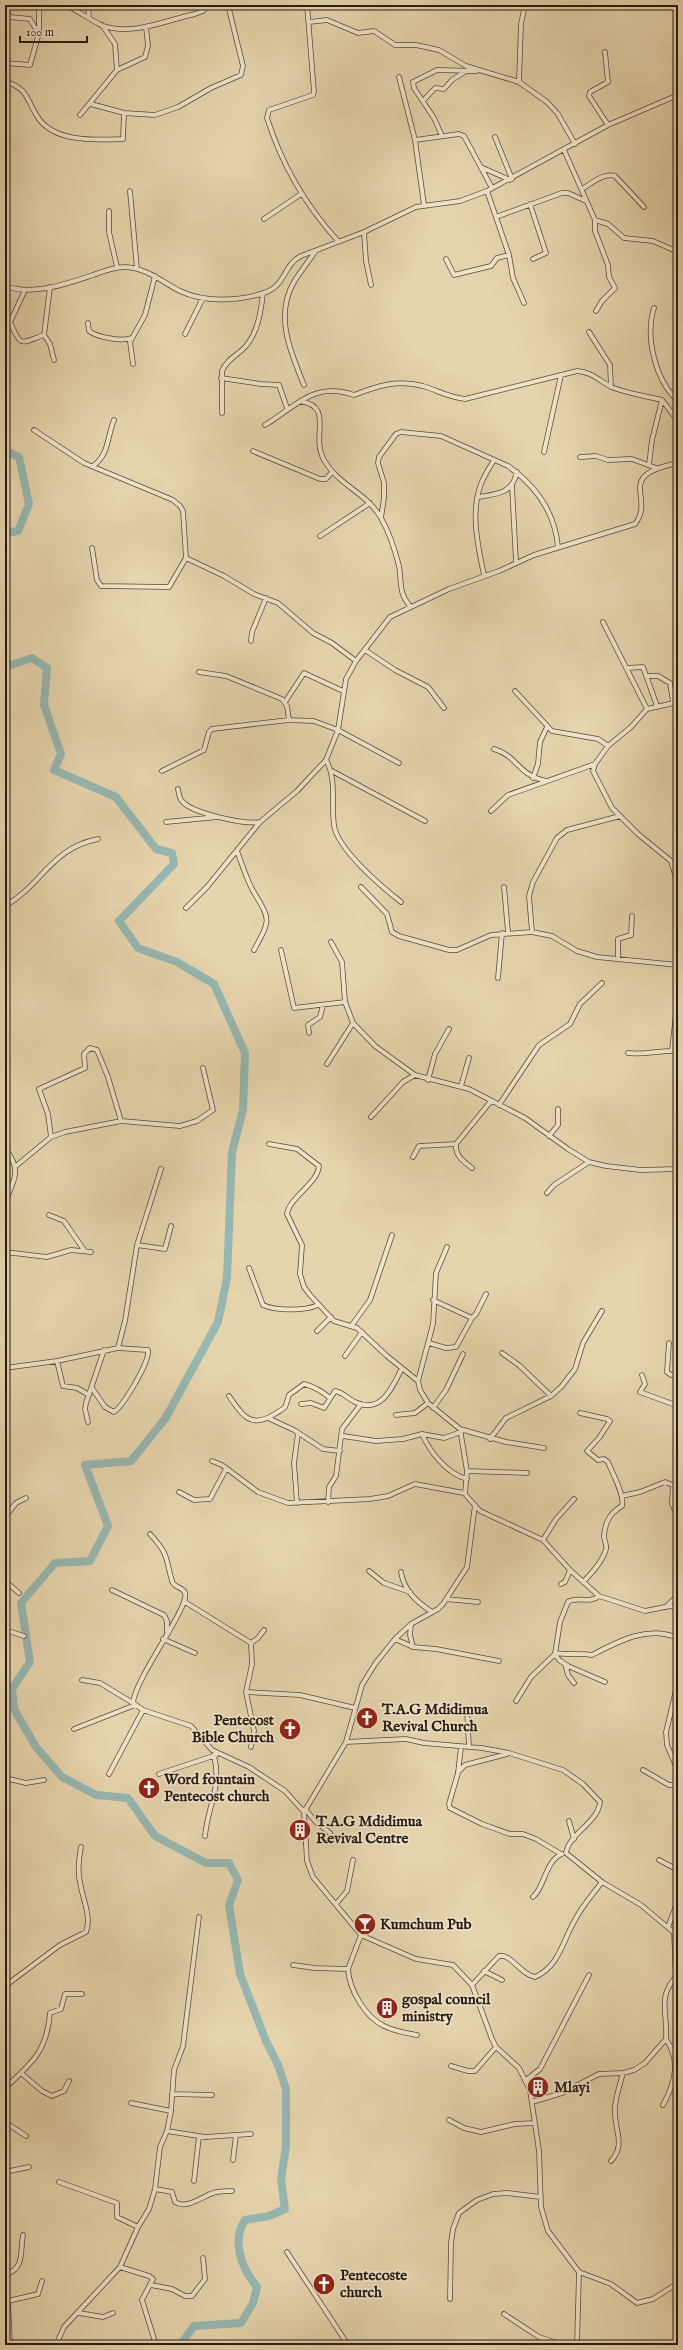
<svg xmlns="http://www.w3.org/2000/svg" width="683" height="2350" viewBox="0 0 683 2350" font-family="'IM FELL English',serif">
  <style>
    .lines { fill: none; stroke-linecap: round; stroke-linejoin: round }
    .river { stroke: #97b7b1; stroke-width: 8 }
    .minor-casing { stroke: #574a3a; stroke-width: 5.5 }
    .minor { stroke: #efe3ca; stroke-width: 4 }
    .labels { text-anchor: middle; stroke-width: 3.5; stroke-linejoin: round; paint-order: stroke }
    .poi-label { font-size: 15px; font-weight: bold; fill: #271c14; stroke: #efe3ca; text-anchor: start }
  </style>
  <rect width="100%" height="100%" fill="#e6d4ad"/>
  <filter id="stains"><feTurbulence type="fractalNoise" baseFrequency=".005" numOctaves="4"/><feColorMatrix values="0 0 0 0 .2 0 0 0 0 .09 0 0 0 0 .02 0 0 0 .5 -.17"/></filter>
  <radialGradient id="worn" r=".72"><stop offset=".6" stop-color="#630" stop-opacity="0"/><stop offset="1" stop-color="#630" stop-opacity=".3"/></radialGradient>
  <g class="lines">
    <path class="river" d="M5 451 19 457 29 504 18 531 5 533
      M5 667 32 658 47 668 44 705 61 754 54 770 116 797 156 849 172 853 174 864 119 921 138 948 177 962 214 984 245 1053 243 1110 232 1152 227 1278 218 1322 165 1419 131 1461 85 1465 108 1526 90 1561 55 1563 21 1603 30 1662 12 1689 14 1709 36 1747 62 1777 96 1795 128 1798 155 1836 206 1863H229L238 1880 229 1905 240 1974 266 2041 278 2065 286 2089V2147L281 2179 285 2209 269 2216 245 2220C231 2242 242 2269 257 2287L253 2303 241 2323 194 2326 180 2345"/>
    <g class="minor-casing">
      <path id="minor" d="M66 5C78 11 89 19 101 25 131 37 166 20 195 14L203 11 208 5
        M88 5 89 18
        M307 5 314 92 313 95 269 110 267 118C282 165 305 205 338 241
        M5 8 10 17 30 19 38 33
        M309 22 327 20 358 33 374 31 395 45H416L439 50 466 66 519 82 547 102 558 114 575 144
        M102 25 115 44 117 70
        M605 52 608 82 590 92 589 96 608 125
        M5 63 30 65 39 33V5
        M399 77 415 140 424 205
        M5 81C29 90 25 97 37 116 53 143 96 140 123 139L124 113
        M519 82 521 24 525 5
        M423 101 435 88 444 89 452 80 466 71
        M91 104 124 113 155 115 178 107 211 88 241 75 243 66 228 5
        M80 115 117 70 145 57 148 46 146 27
        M442 136 434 118 414 88 413 82 437 70 477 71
        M495 137 512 179
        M415 140 459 134 464 136 492 188
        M564 150 595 220 608 224 624 238 653 241 678 252
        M483 168 510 180
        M582 189C591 184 604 172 615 176L644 207
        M130 191 137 269
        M487 191 509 255 513 278 524 303
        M530 204 546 253 533 259
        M109 211V232L117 267
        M496 217 562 193H568L586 201
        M264 219 301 194
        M595 220V231L608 265 609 277 615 288 602 301 596 311
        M364 232 366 261 371 285
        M446 259 454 275 491 266 497 258 509 255
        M5 286C33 296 66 284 93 275 104 271 114 267 125 267 147 268 162 282 180 291 205 303 238 301 264 293 286 286 283 265 301 256L364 232 416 207 460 201 487 191 608 125 678 95
        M50 287 44 335 50 344 54 360
        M654 308C645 337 655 380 678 401
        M88 323 89 331C97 337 122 342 131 338
        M11 324C21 348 21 343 44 335
        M589 332 610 365 611 387
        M5 333 25 290
        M185 334 203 298
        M133 364 130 342 145 315 155 276
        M221 378 261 384 279 385 287 408
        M304 385C291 353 274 316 294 282 300 272 308 262 315 252
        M300 401C335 407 310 435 324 460 338 485 367 493 381 518 389 532 395 550 399 566 402 583 398 592 410 606
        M222 413V371C227 359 238 355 246 346 258 332 261 311 263 293
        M265 425C297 406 313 381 354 395 377 386 398 379 423 386 439 391 448 397 465 399L577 371C593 372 600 382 614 388 630 394 646 396 662 400L678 421
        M34 430 84 463 173 500 180 506 183 511 186 558 224 576 254 594 278 603 313 633 332 643 356 661
        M253 451 320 479H326L332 472
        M544 452 561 375
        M580 457 596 456 608 460 632 459 656 468
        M649 465 652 440 662 400
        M93 466C109 455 107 437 114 420
        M512 486 516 562
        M478 497C497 494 512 494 517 472
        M381 518 384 498V483L378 463 379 457 396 434 401 432 441 436 508 466C536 486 555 512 558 547
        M320 536 370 503
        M92 548 97 580 101 586 169 587 186 558
        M484 575C478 546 470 513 481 484 484 476 489 468 494 460
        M603 622 647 709
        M251 641 252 632 266 598
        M365 650 395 670 428 687 444 708
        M627 668 643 667 657 706
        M199 672 226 676 282 699 287 706 289 720
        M647 676H658L670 683 673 702
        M515 691 552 731 598 739 608 746
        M285 702 304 673 343 691
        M678 702 647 709 631 727 608 746 595 764 593 771 612 808 638 834 671 861 678 885
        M494 749C518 756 518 776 547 781
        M326 760C337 779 331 803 334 825 337 849 382 887 401 902
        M162 771 204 750 209 732 212 729 289 720 314 721 338 730 399 763
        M332 771 425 821
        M533 778 538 764 540 742 547 727
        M178 789C179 793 179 798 182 801 191 813 245 825 260 822L297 791 326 760 338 730 346 679 356 661 390 617 449 589 499 571 534 555 635 524C656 497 613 476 678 463
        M491 811 508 795 595 764
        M166 822 217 817
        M237 851C242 864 246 877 252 889 270 920 272 917 254 950
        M361 887 387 914 392 932 399 936 449 950H457L491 935 532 932 552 936 577 951 597 957 678 965
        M504 887 508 932
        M5 906C42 885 51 848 98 839
        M186 908 207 887 260 822
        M532 932 529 896 533 882 557 838 567 830 620 816
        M331 942 342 962 345 1002 353 1023 375 1046 415 1075 469 1089 525 1118 568 1149 589 1162 606 1166 641 1170 678 1169
        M281 950 294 1008 345 1002
        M618 958V939L631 935 632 916
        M498 978 502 933
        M309 1033 308 1025 320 1017 323 1005
        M672 1050 678 996
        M628 1053C645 1055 660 1050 678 1051
        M327 1064 353 1023
        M428 1080 435 1054 449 1029
        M461 1086 469 1058
        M499 1105 539 1045 570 1024 580 1004 602 983
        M371 1117 403 1082 415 1075
        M549 1136 558 1125V1109
        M51 1137 48 1114 39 1089 85 1068 84 1054 90 1048 97 1050 108 1077 121 1121
        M269 1144 297 1149 319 1166C318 1183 289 1198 287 1214L302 1245 300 1274 304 1287 310 1295 334 1321 357 1328 387 1356 418 1381 420 1390 428 1403 460 1429 467 1471 465 1494
        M5 1148C22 1171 15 1178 5 1202
        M413 1157 419 1146 456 1144
        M16 1166 51 1137 65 1132 121 1121 180 1126 197 1121 213 1110 203 1068
        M472 1168C463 1161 455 1156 456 1144L491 1101
        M547 1193 554 1185 589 1162
        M49 1215 64 1221 84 1250
        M137 1245 165 1249 171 1226
        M5 1252 47 1257 71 1250 91 1252
        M249 1268 263 1305C276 1311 305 1311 318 1305
        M433 1300 472 1318 476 1314 486 1294
        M352 1325 370 1300 392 1235
        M317 1331 331 1317
        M429 1343 446 1348 456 1347 472 1318
        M669 1343 667 1372 671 1375 678 1374
        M502 1353 520 1366 551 1396
        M345 1356 362 1332
        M57 1361 63 1386 77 1388 89 1395
        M5 1368 57 1361 118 1348 125 1321 137 1245 161 1169
        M642 1375 645 1384 640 1392 678 1406
        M418 1381 433 1324 436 1273 447 1247
        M92 1388 105 1407 114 1412C123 1406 150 1362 148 1350L118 1348
        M229 1396C241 1414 250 1429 273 1415 287 1406 284 1411 289 1395L304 1384C312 1386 323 1392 330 1398
        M301 1404 311 1403 324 1408 335 1391C343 1392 348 1399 355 1402 382 1415 393 1386 402 1368
        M433 1408 446 1390 463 1354
        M580 1413 607 1419 610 1421 599 1438 587 1451 598 1460 604 1459 608 1462C612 1473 625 1495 622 1506 610 1513 605 1522 604 1536 604 1540 607 1544 606 1549 603 1561 592 1573 583 1582
        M396 1415 415 1413 428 1403
        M268 1418 294 1430 323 1449 340 1451
        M88 1422 85 1409 86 1403 104 1350
        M460 1429 506 1442 544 1448
        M422 1434C430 1452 447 1474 467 1479
        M343 1436 376 1441 403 1439 422 1434 444 1438 461 1432
        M490 1439 506 1418 551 1396 561 1387 575 1369 583 1343 602 1311
        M212 1461 222 1465 258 1492 288 1503 370 1499 388 1496 415 1484 464 1493 480 1511 543 1540 570 1570 599 1596 645 1611 670 1606 678 1608
        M467 1471 527 1473
        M673 1485 672 1504 676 1513 678 1529
        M179 1492 194 1500 210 1499 226 1469
        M622 1496 640 1492 665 1482 678 1487
        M328 1502 329 1487 336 1476 342 1429 361 1404
        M297 1503 294 1463 298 1433
        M475 1505 467 1567 443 1604 438 1609 411 1624 395 1639 375 1664 362 1685 346 1742 304 1812 307 1861 313 1877 361 1935 416 1959 453 1965 472 1985 492 2039 496 2047 519 2068 530 2090 539 2151 541 2207 548 2231 579 2272 611 2284 637 2303 653 2299 678 2283
        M5 1517 16 1503 26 1498
        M150 1534C169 1555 165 1556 172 1581 174 1588 183 1587 185 1593 190 1607 135 1678 133 1703L143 1710 191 1726 212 1750 249 1767 285 1791 304 1812
        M543 1540 556 1519 574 1499
        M369 1571 384 1583 410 1592
        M401 1572C404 1591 417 1602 432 1612
        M5 1581 19 1593
        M561 1584 565 1582 570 1570
        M112 1590 164 1615 167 1621V1632
        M599 1596C590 1604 577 1596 568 1602L560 1622 555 1654 559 1660 568 1666 605 1682
        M446 1599 478 1602
        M185 1602 251 1643 258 1638 264 1630
        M666 1607 678 1595
        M411 1624 410 1635 413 1647
        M5 1630 24 1636
        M163 1639 195 1653
        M395 1639 413 1647 436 1649 499 1661
        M251 1643 252 1664 246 1692 254 1731 251 1747
        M555 1653C568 1655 579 1653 592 1655 619 1641 648 1625 678 1638
        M565 1664 568 1675 574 1683
        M82 1680 100 1683 133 1703
        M678 1682 666 1732 667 1745 678 1771
        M246 1692 300 1695 355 1708
        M516 1701 531 1677 555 1654
        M467 1710 469 1747
        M74 1729 135 1705
        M346 1742 406 1739 424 1743 482 1748 509 1753 563 1770 583 1784 600 1802C598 1823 569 1833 566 1853L602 1882C593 1894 582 1906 575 1920 563 1940 559 1967 535 1977 521 1975 512 1954 499 1956L472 1985
        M461 1747 458 1773 449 1804 450 1808 482 1824 510 1834H523L536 1839 561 1854
        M643 1770 669 1785H678
        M458 1772 465 1765 507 1754
        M109 1774 143 1710
        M159 1774 216 1755
        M5 1778 26 1783 44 1780
        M305 1809 316 1822 330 1833
        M569 1821 574 1839
        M205 1836C208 1804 222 1789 214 1755
        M659 1860 678 1870
        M602 1882 641 1905 678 1936
        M533 1897C545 1887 545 1861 562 1854
        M336 1904 347 1891 353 1860
        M668 1927 678 1901
        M674 1932 676 1976
        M293 1965 315 1968 348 1969 361 1935
        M348 1969C349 1989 365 2017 384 2026 394 2031 406 2033 417 2035
        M484 1971 502 1980
        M5 1986 60 1945 86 1932C92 1917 82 1897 80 1882 77 1871 79 1858 81 1847
        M451 2066 468 2071H475L496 2047
        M21 2073 42 2091 52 2096 64 2091 69 2081
        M526 2080 540 2069 589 1975
        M5 2088C32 2063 47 2051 50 2013L61 2009 65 1994H82
        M172 2094 212 2095
        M532 2102 562 2093 599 2074 623 2073 634 2070 645 2063 666 2039C668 2011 656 1998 678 1974
        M131 2103 171 2111
        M663 2105C675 2083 681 2061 666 2039
        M449 2120 464 2128 481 2132 515 2124 535 2123
        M5 2122 26 2136
        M167 2131 205 2137 251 2134
        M233 2160 236 2135
        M611 2161C627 2144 613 2128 615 2107 616 2096 620 2084 623 2073
        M5 2172 29 2167
        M194 2181 199 2136
        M59 2182 117 2203V2217L138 2227
        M676 2186 678 2189
        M155 2189 172 2192 175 2202C186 2210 203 2196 213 2193 219 2191 226 2191 232 2191
        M287 2252 348 2345
        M120 2267 149 2276 153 2279 142 2300 156 2345
        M5 2274C25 2270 20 2251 23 2235
        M5 2285 8 2301 10 2345
        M151 2285 172 2289 185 2296H192L205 2279 203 2258
        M450 2299 451 2243 453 2229 459 2213 477 2200 493 2194 507 2193 541 2197
        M8 2301 38 2294 42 2281
        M79 2313 103 2317 113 2313
        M504 2314 539 2337 563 2345
        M56 2345 64 2327 120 2267 138 2227 149 2209 155 2189 160 2147 167 2131 171 2111 174 2070 183 2046 199 1917
        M577 2345 579 2272"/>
    </g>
    <use href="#minor" class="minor"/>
  </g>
  <defs>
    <g id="church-disc" transform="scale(1.15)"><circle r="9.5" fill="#8f2418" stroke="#efe3ca"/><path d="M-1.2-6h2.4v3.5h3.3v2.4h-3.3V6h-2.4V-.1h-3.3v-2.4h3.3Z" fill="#fff"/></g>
    <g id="building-disc" transform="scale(1.15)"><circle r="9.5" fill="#8f2418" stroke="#efe3ca"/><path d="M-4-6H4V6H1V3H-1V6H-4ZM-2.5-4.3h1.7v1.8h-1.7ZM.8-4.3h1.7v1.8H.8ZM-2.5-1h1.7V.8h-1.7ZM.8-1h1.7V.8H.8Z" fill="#fff"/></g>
    <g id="bar-disc" transform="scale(1.15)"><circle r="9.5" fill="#8f2418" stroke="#efe3ca"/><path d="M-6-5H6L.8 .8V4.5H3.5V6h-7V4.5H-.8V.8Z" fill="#fff"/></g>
  </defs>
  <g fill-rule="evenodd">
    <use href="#church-disc" x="367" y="1718"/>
    <use href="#church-disc" x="290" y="1729"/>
    <use href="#church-disc" x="149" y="1788"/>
    <use href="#building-disc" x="300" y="1830"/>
    <use href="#bar-disc" x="365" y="1924"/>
    <use href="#building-disc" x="387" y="2008"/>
    <use href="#building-disc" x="538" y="2087"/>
    <use href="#church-disc" x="324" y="2284"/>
  </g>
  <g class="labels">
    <g class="poi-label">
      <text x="382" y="1714">T.A.G Mdidimua<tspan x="382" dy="17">Revival Church</tspan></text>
      <text x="274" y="1725" text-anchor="end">Pentecost<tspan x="274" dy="17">Bible Church</tspan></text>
      <text x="164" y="1784">Word fountain<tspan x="164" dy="17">Pentecost church</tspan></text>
      <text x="316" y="1826">T.A.G Mdidimua<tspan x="316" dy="17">Revival Centre</tspan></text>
      <text x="380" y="1929">Kumchum Pub</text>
      <text x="402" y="2004">gospal council<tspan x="402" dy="17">ministry</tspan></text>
      <text x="554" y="2092">Mlayi</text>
      <text x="340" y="2280">Pentecoste<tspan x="340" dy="17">church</tspan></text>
    </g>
  </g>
  <rect width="683" height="2350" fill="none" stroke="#e6d4ad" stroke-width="20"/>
  <rect x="6" y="6" width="671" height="2338" fill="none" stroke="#271c14" stroke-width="2"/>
  <rect x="10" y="10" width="663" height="2330" fill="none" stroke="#271c14"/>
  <path d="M20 36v6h67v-6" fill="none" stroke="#271c14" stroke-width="2"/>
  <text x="26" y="36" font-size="12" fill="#271c14" stroke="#efe3ca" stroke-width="3" paint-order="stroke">100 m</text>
  <rect width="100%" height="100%" filter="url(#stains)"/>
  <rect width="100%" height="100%" fill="url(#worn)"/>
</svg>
